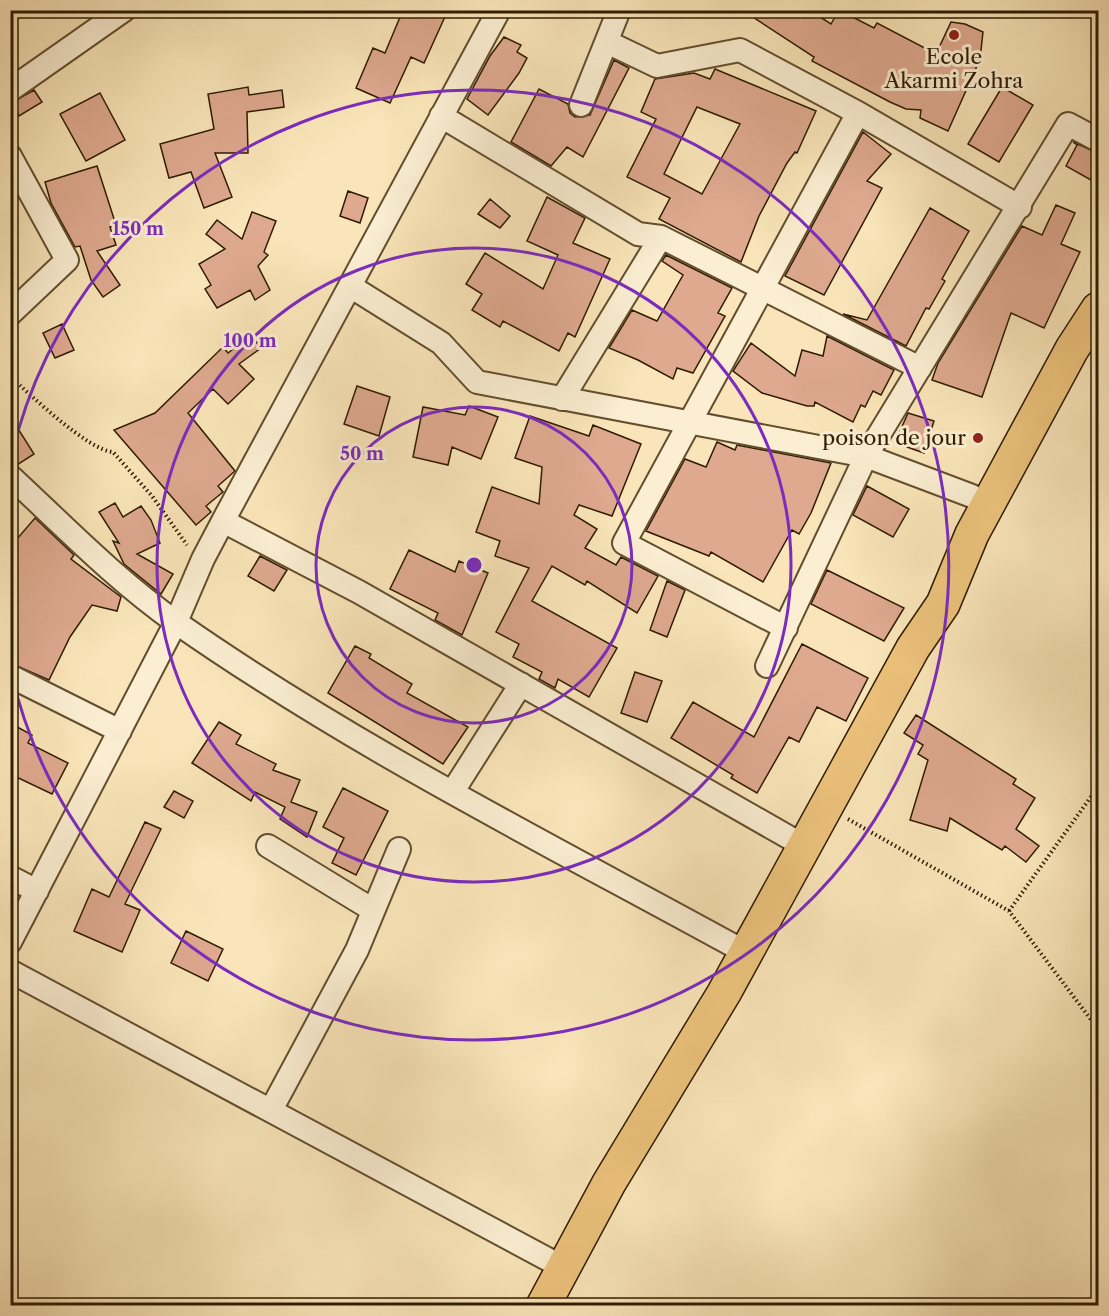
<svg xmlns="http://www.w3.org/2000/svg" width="1109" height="1316" viewBox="0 0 1109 1316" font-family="'Libre Caslon Text',serif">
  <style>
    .building { fill: #dea98f; stroke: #2f1c00; stroke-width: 1.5; fill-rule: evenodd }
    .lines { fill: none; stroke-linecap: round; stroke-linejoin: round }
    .minor-casing { stroke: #624e2e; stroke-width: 26 }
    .primary-casing { stroke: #2f1c00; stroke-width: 36 }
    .path { stroke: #2f1c00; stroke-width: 4; stroke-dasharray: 1.5 3; stroke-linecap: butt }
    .minor { stroke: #fbeed2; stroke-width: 22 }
    .primary { stroke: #ecc27c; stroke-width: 33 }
    .ring { fill: none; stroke: #7b2cbf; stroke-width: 3 }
    .poi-dot { fill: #8f2418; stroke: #fbeed2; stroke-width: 2 }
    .labels { text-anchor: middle; stroke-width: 6; stroke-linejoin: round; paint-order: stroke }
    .poi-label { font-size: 21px; fill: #2f1c00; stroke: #fbeed2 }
    .centre { fill: #7b2cbf; stroke: #fbeed2; stroke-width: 3 }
    .ring-label { font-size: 18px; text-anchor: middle; font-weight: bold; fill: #7b2cbf; stroke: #fbeed2; stroke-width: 6; stroke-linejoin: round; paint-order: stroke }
  </style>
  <rect width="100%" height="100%" fill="#f9e5b9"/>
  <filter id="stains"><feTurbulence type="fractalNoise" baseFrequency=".00333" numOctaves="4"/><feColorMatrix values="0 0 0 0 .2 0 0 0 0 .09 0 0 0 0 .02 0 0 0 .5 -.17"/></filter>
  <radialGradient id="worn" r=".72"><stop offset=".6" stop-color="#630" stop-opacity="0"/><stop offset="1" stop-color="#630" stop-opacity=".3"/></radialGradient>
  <path class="building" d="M403 10H448L424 63 411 57 390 103 356 88 373 48 385 53Z
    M742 10H809L831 24 839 10 874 28 877 23 936 54 951 22 965 24 983 32 980 59 948 131 920 118 921 110 906 109 890 102 812 61 814 57Z
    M504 37 521 45 517 52 527 58 519 73 488 115 467 99 490 56Z
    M614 60 629 68 583 157 567 147 551 166 511 142 539 89 568 104 570 113 575 117 590 115Z
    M715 69 816 111 797 153 795 152 787 163 759 216 741 262 659 219 670 198 627 177 656 119 641 112 655 79 694 73 710 79ZM697 107 740 124 702 194 664 174Z
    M248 87 249 95 282 90 284 107 247 112 248 153H215L232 197 204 208 191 172 169 178 160 144 214 129 208 94Z
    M1002 87 1033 105 999 162 968 144Z
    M34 90 42 102 19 116 11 103Z
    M100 93 125 140 86 161 60 114Z
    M863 132 891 154 867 181 882 188 824 295 785 276Z
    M1073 142 1098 153V184L1066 166 1077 145Z
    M97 166 116 225 110 227 116 245 97 251 120 285 103 297 91 280 80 246 75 247 51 203 45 182Z
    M348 191 368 198 360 223 340 216Z
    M547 197 585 218 573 243 610 259 575 337 568 333 559 351 503 321 500 327 472 310 482 294 466 284 485 253 543 289 558 255 527 241Z
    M490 199 510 216 500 228 478 214Z
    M1056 205 1075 213 1061 244 1080 252 1044 328 1011 313 982 397 932 380 938 363 1022 226 1042 235Z
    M930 208 969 231 942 279 945 281 929 309 926 308 906 346 843 314 867 320Z
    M252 212 276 221 264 252 268 255 258 266 270 290 255 300 250 290 217 308 205 289 211 285 199 264 225 249 206 234 217 220 242 239Z
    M666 255 732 288 718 313 725 316 693 373 677 368 673 379 638 360 609 348 632 310 657 321 683 275 662 261Z
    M62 324 74 350 55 358 43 333Z
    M251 335 261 348 239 364 254 379 228 404 213 389 188 413 235 471 218 486 223 492 206 506 211 512 196 525 114 430 155 413 223 347 228 353Z
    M827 336 894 370 881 395 873 391 865 407 861 405 853 422 815 402 814 406H807L762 393 733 371 751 343 795 376 802 350 823 356Z
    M357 386 390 397 379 436 344 424Z
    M469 406 498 417 481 459 452 447 448 465 413 457 423 407 465 415Z
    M908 413 934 421 924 453 907 447 911 435 900 431Z
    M10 416 34 454 17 465 10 463Z
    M530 416 589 436 593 425 641 444 612 516 579 505 574 515 597 529 585 548 616 565 621 557 658 576 637 613 587 581 585 585 552 566 532 601 617 648 589 697 558 679 555 688 539 679 542 672 513 657 519 644 496 632 529 568 495 556 500 541 476 532 492 487 539 504 542 467 515 458Z
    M717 442 735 450 737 445 831 463 811 513 799 534 792 530 763 582 711 552 709 556 646 531 685 459 706 467Z
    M867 486 909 509 893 537 853 515Z
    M115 503 123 517 141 506 151 520 160 543 137 554 173 574 161 594 124 564 113 541 119 543 99 512Z
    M35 518 74 555 71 559 121 597 117 611 92 605 70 637 49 680 10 663V547Z
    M409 550 455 572 459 561 488 573 462 635 435 620 438 613 390 589Z
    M260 556 287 570 274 591 248 576Z
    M827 570 904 608 884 641 811 604Z
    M667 581 685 590 667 637 650 630Z
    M802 644 868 678 846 721 817 707 799 742 789 737 757 793 731 778 733 775 671 738 693 702 754 737Z
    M355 646 371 654 369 658 412 684 407 693 468 727 443 764 328 693Z
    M635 672 662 681 647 722 621 713Z
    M916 715 1016 779 1013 784 1035 798 1016 829 1039 846 1026 862 1005 846 1002 850 950 818 947 831 910 820 928 760 918 754 923 745 904 733Z
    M219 722 241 735 236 744 276 764 273 770 300 780 291 802 317 812 307 837 280 819 285 807 255 792 251 801 192 763Z
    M10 723 32 735 28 743 68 763 52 794 10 774Z
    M343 788 388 811 356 875 332 863 344 838 323 827Z
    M174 791 193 801 184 818 164 807Z
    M145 822 161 829 125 904 140 910 122 952 74 931 92 889 109 897Z
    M186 931 223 949 208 981 171 963Z"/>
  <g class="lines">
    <g class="minor-casing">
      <path id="minor" d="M607 42 657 66 740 50 858 113 1020 207
        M10 90 124 10
        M581 105 619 10
        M441 116 638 234 661 237 920 368
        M10 156 67 260 10 314
        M350 286 441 343 477 382 866 456 972 496 988 506
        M562 399 661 237
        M10 476C64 526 116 580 177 623 356 748 554 847 745 952
        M223 521 359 592 804 846
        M786 628 624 543 858 113
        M767 666 866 456 1068 124 1098 140
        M10 676 120 731
        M453 791 521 684
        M268 846 373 910
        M10 877 37 891
        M10 942 176 622 203 559 223 521 499 10
        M10 971 564 1268
        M271 1110 357 950 399 849"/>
    </g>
    <g class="primary-casing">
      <path id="primary" d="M543 1306 609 1183 724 993 913 648 943 604 972 534 1072 349 1098 309"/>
    </g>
    <path class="path" d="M10 376C30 395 88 450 113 452L152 496 187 545
      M848 819 1009 911 1098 1029
      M1009 911 1098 787"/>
    <use href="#minor" class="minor"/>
    <use href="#primary" class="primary"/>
  </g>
  <g class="ring">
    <circle cx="474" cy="565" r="158"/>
    <circle cx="474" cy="565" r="317"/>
    <path d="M11 458A475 475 0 1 1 11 672"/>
  </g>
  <g class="poi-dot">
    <circle cx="954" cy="35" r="6"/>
    <circle cx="978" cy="438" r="6"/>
  </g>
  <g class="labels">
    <g class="poi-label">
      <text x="954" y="64">Ecole<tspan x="954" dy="24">Akarmi Zohra</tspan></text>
      <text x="966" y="445" text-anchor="end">poison de jour</text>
    </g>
  </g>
  <circle cx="474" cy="565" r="9" class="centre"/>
  <g class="ring-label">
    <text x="138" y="235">150 m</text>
    <text x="250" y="347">100 m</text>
    <text x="362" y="460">50 m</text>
  </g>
  <rect width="1109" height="1316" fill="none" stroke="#f9e5b9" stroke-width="36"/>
  <rect x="12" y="12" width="1085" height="1292" fill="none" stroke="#2f1c00" stroke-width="3"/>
  <rect x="18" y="18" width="1073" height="1280" fill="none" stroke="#2f1c00" stroke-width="1.5"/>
  <rect width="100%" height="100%" filter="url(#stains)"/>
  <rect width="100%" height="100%" fill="url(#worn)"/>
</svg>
